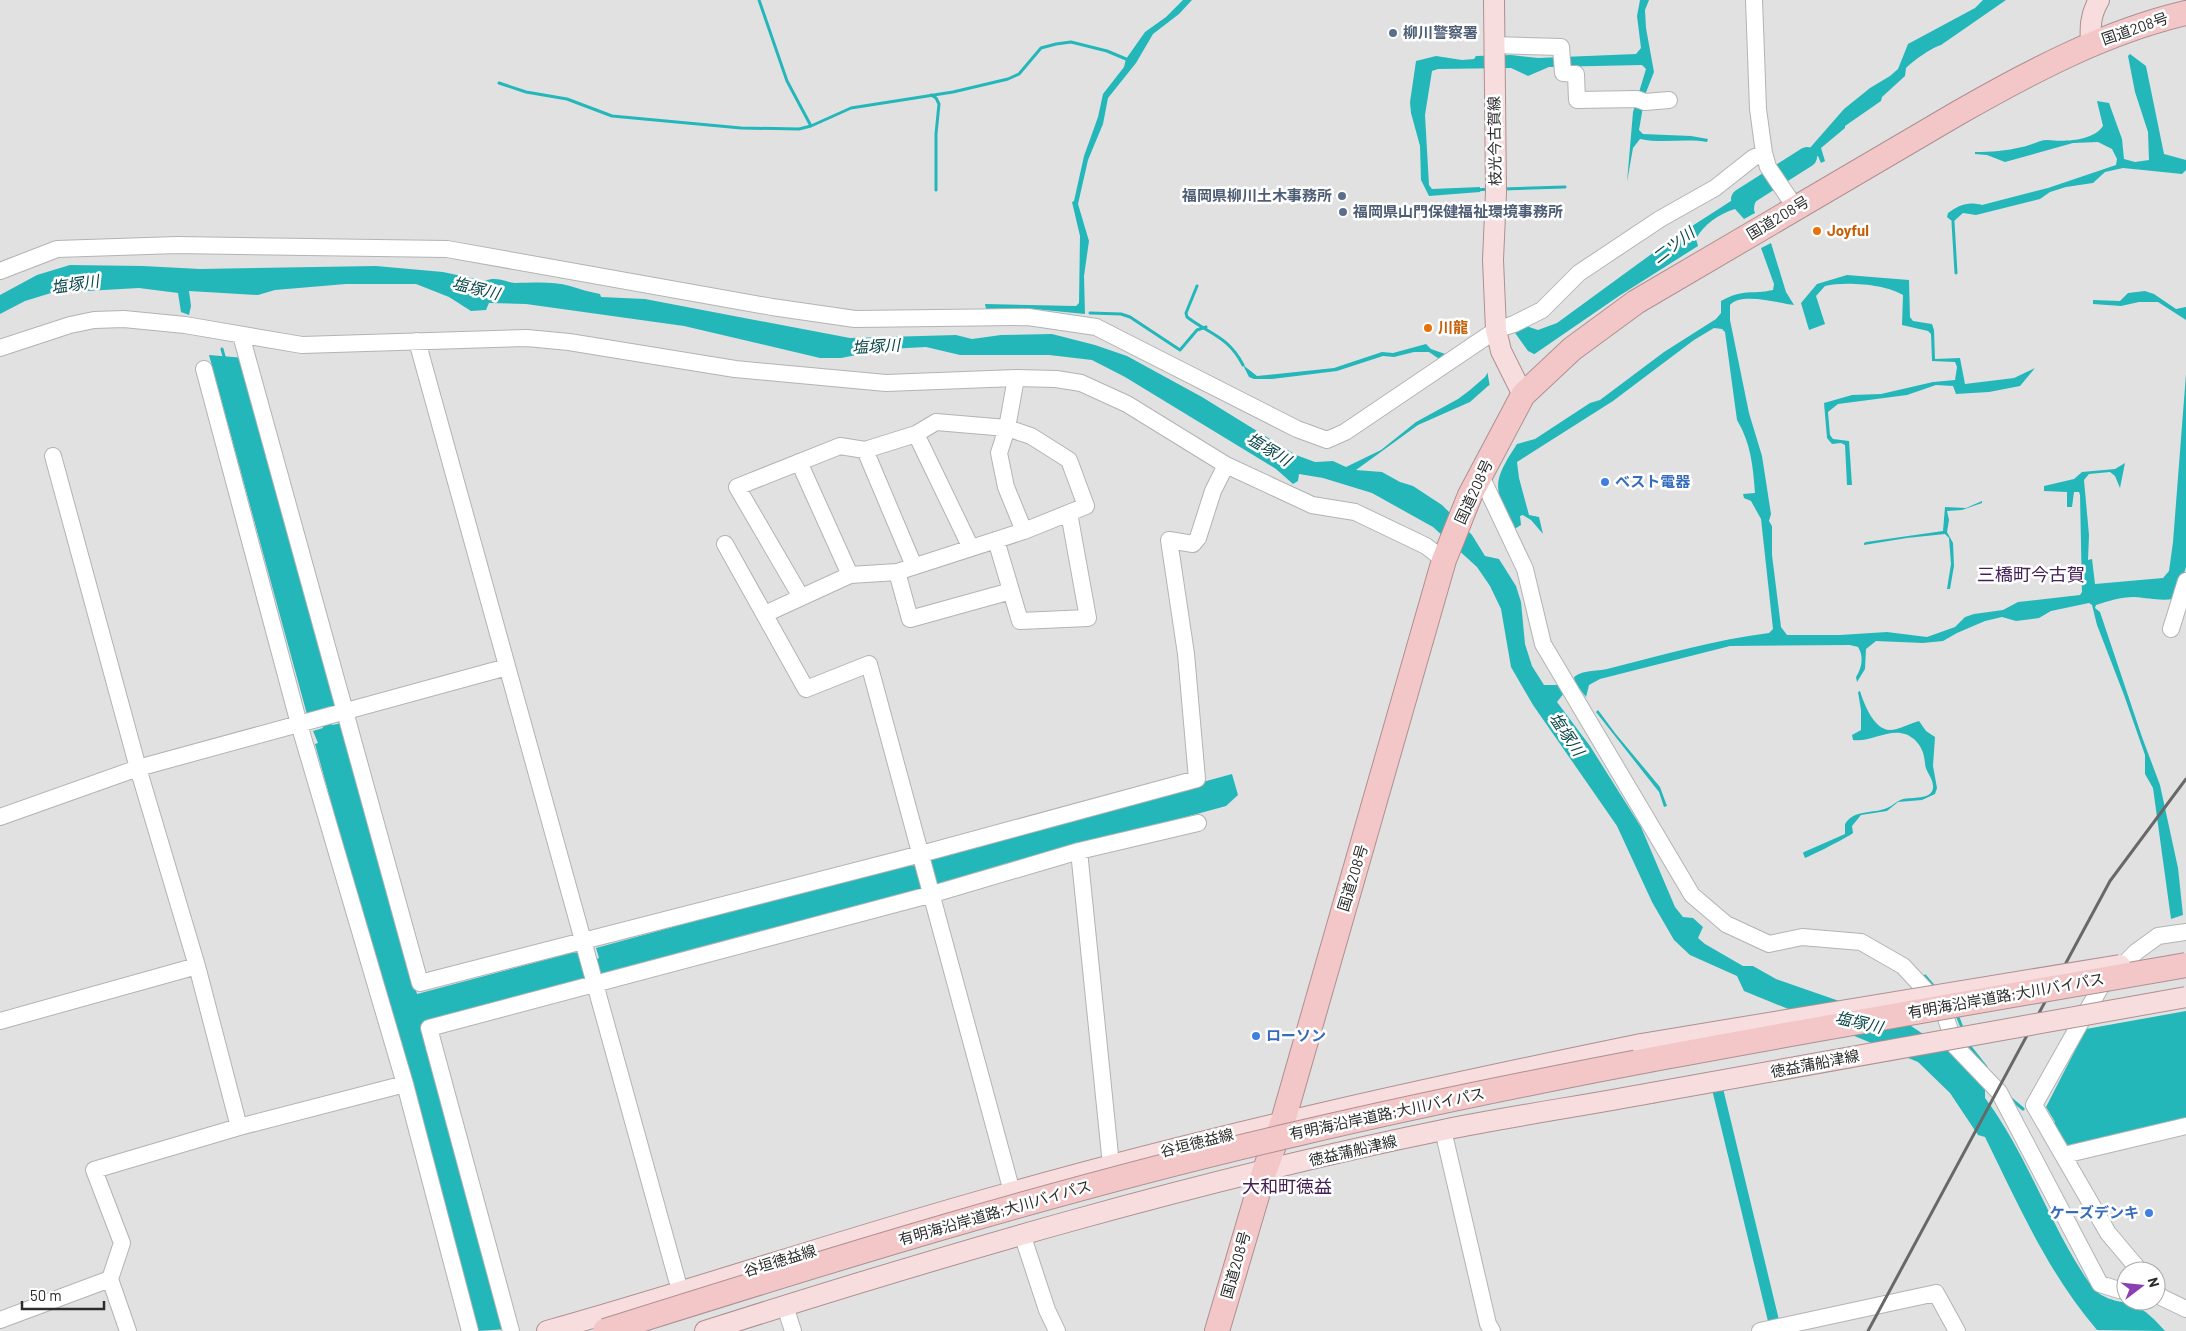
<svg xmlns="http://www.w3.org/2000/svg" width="2186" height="1331" viewBox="0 0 2186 1331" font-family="Barlow,'Noto Sans JP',sans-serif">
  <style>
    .water { fill: #24b7ba }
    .pier { fill: #e1e1e2 }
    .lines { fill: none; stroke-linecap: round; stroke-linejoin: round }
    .stream { stroke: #24b7ba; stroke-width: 3 }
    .canal { stroke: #24b7ba; stroke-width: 11 }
    .river { stroke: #24b7ba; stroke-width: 20 }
    .minor-casing { stroke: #b2b3b4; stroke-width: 18 }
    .major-casing { stroke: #ad9091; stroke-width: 22 }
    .highway-casing { stroke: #ad9091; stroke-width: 26 }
    .minor { stroke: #fff; stroke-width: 16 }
    .major { stroke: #f8ddde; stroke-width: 20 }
    .highway { stroke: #f3c6c8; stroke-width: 24 }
    .rail { stroke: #676868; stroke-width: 3 }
    .major-bridge-casing { stroke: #ad9091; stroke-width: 22; stroke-linecap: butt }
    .highway-bridge-casing { stroke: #ad9091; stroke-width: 26; stroke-linecap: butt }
    .major-bridge { stroke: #f8ddde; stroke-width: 20 }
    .highway-bridge { stroke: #f3c6c8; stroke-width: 24 }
    .service-dot { fill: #5c6f8a; stroke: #fff; stroke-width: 2 }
    .food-dot { fill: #e8710a; stroke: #fff; stroke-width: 2 }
    .shop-dot { fill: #3f7fe0; stroke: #fff; stroke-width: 2 }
    .labels { text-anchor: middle; stroke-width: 5; stroke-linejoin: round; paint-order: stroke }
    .street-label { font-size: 15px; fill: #2b2c2c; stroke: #fff }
    .service-label { font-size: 15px; font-weight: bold; fill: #4e5e75; stroke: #fff; text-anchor: start }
    .food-label { font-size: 15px; font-weight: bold; fill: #c56008; stroke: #fff; text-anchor: start }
    .shop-label { font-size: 15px; font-weight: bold; fill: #366cbe; stroke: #fff; text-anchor: start }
    .water-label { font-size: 16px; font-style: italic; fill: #0b4849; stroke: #fff }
    .quarter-label { font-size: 18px; fill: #442056; stroke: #fff }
  </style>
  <rect width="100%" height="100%" fill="#e1e1e2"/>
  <path class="water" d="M1183 0H1192L1179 14 1153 34 1136 63 1108 98 1103 124 1088 160 1078 204 1089 241 1084 276 1085 314 1024 308 986 309 985 304 1076 306 1079 303 1080 236 1072 202 1074 201 1084 156 1098 117 1103 94 1124 67 1126 59 1145 32 1166 17Z
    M1640 0H1649L1645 10 1646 28 1654 72 1645 95 1639 130 1643 134 1691 136 1708 139 1707 142C1685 138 1663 144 1640 139L1633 148 1627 182 1633 112 1646 69 1642 65 1549 67 1528 76 1511 68 1438 69 1432 71 1425 115 1429 185 1432 189 1480 187V192L1429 196 1421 180 1420 146 1411 113 1410 102 1416 61 1436 56 1462 60 1474 59 1476 56 1511 55 1538 58 1636 54 1641 48 1637 16Z
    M1983 0H2006L1941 45C1931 48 1914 60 1906 68L1905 76 1882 97 1881 101 1845 126V128L1821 148 1825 161 1821 163 1818 156 1787 174 1784 172 1802 157 1844 109 1870 88 1890 76 1898 69 1908 44 1975 8Z
    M2130 54 2146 66 2164 154 2186 160V170L2182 174 2123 168 2105 172 2093 183 2066 187 2050 192 2040 199 1976 215 1963 213 1953 222 1947 217 1948 213C1959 205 1968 201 1982 205L2048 188 2116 165 2117 159 2112 149 2098 142 2073 143 2005 162 1987 155 1975 154V152C1991 152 2006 151 2022 147 2030 146 2041 139 2048 140 2064 142 2093 141 2103 126L2097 101 2109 103 2122 139 2124 159 2135 162 2149 160 2148 132 2135 92 2128 56Z
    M1762 181 1766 188C1760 194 1751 205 1755 213L1744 219 1735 209C1719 214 1704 224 1696 239L1698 246 1619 296 1488 386 1470 402 1418 425 1356 470 1382 472 1400 482 1413 486 1442 505 1472 535 1485 556 1499 559 1516 586 1521 602 1525 644 1532 666 1544 685H1559L1564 693 1557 702 1590 746 1641 827 1675 907 1683 917 1693 918 1703 927 1698 938 1705 944 1743 966H1753L1776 979 1911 1026 1949 1051 1985 1089V1098C2028 1155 2049 1225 2090 1284 2101 1300 2116 1300 2133 1305 2145 1309 2157 1322 2165 1331L2097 1330C2048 1273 2018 1204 1985 1137L1978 1135 1950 1093 1918 1062 1744 991 1737 976 1690 955 1674 940 1652 902 1617 826 1533 705 1511 667 1501 609 1490 586 1477 567 1433 527 1372 493 1323 478 1299 474 1298 481 1293 484 1276 469 1125 377 1092 360 1049 355H960L926 347 888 349 841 358H820L684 326 526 304 489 303 486 310 471 311 449 297 416 284H346L275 290 258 295 189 291 191 306 189 315 181 312 178 293 139 288 51 293 25 301 0 314V295L37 275 70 265 143 266 200 269 376 266 443 272 485 281C496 276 505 282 515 283 532 283 553 281 570 286 580 289 589 292 600 294L601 297 645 299 850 338 956 335 972 339 1001 335 1052 334 1095 345 1127 356 1202 397 1296 455 1315 462 1333 461 1346 467 1381 450 1416 422 1458 399 1470 390 1485 377 1508 338 1523 325 1538 330 1557 323 1672 239Z
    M1771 243 1786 292 1794 305C1778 303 1741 292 1730 305V320L1749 413 1762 456 1771 514 1769 521 1772 526V555L1781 627 1787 635H1840L1887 632 1927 637 1955 627 1965 617 1974 614 2003 610 2018 602 2080 595 2082 592 2080 495 2079 492H2074L2072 507H2067V492L2044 491V486L2074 479 2082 472 2115 469 2125 463 2120 488 2115 476 2110 472 2089 474 2084 480 2089 535 2088 560 2092 559 2095 584 2163 578 2169 571 2173 542 2186 374V567L2180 586 2173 599C2159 601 2149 598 2134 597 2120 597 2109 601 2096 605L2095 608 2100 612 2142 737 2160 785 2178 868 2183 915 2171 919 2153 788 2145 774V755L2124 695 2097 625 2092 605 2089 603 2051 611 2039 618 2016 621 2002 617 1985 621 1957 633 1943 641 1923 643 1876 641 1866 649 1865 669 1857 682 1856 677C1862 668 1864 656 1858 647L1850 645 1730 646 1600 679 1589 685 1586 697 1575 683 1574 677C1584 669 1598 672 1611 668 1663 655 1714 640 1769 633L1773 629 1761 519 1751 501 1744 498 1743 494 1755 493C1753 467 1751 443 1737 420L1725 332 1722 329 1714 328 1694 340 1613 401 1517 462 1519 478 1529 515 1539 517 1543 534 1531 520 1523 515 1520 516 1521 525 1513 530C1495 488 1490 485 1517 444L1535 439 1590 403 1600 400 1664 352 1716 319 1721 313V301C1745 288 1750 295 1773 290L1774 284 1761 248Z
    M1847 275 1909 280 1910 317 1913 321 1932 324 1934 330 1935 359 1960 358 1965 384 2014 378 2035 368 2020 386 1989 392 1956 394 1953 386 1936 385 1907 395 1838 404 1828 412 1830 435 1833 439 1849 441 1852 485H1847L1845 445 1841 443 1832 444 1827 438 1824 403 1852 395 1881 394 1933 382 1955 380 1957 367 1955 362 1932 361 1931 334 1928 331 1902 325 1903 295C1886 284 1844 281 1825 286L1816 296 1825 324 1809 330 1801 303 1817 284Z
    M2145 291 2154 294 2176 309 2186 307V320L2158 302H2139L2121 306 2093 304V300L2120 301 2128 293Z
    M1426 344 1431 349 1448 355 1442 361 1429 352H1414L1394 357 1383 356 1337 371 1272 379H1254L1249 377 1243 365 1257 376 1334 368 1382 352 1393 353Z
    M209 355 245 358 339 710 329 714 332 725 342 723 417 994 582 950 587 962 599 958 596 948 1232 774 1238 795 1226 806 426 1025 508 1329 477 1331 315 744 318 743 313 731 323 728 319 715 308 718Z
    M1982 501V503L1962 510 1947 511 1949 520 1947 532 1953 543 1954 566 1950 589H1947L1951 564 1949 538 1945 534 1907 538 1864 545V543L1866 542 1943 531 1945 507 1966 508Z
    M1860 691C1864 704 1874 730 1890 730 1898 730 1911 723 1919 721L1926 731 1935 737 1933 766 1937 788 1935 794 1922 800 1898 802 1887 811 1861 815 1852 826 1853 833C1850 836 1809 857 1805 858L1803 853 1804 852 1845 834V824C1854 809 1873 814 1887 808 1893 806 1896 801 1903 799 1911 797 1932 800 1933 788 1934 778 1925 772 1925 763 1924 754 1922 747 1915 740 1896 722 1873 743 1853 740L1852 735 1861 730V710L1858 692Z
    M1598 710 1615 733 1660 787 1667 806 1664 807 1659 792 1596 712Z
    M2186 1011V1120L2069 1147 2053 1124 2055 1122 2046 1107 2086 1029Z"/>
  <path class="pier" d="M1513 330 1528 351 1536 355 1490 387 1487 370 1507 334Z"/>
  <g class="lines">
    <path class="stream" d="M759 0 787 81 811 126
      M499 83 526 92 567 99 612 116 741 128 799 129 811 126 851 108 953 92 1008 79 1019 74 1041 48 1056 44 1071 42 1107 51 1126 59
      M931 95 936 98 939 104 936 134V190
      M1503 189 1565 187
      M1476 190 1490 189
      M1953 222 1956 273
      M1197 286 1186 313 1187 317C1209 334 1228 336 1243 365
      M1090 313 1121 314 1130 317 1180 350 1197 330 1206 327
      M222 349 225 360
      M1925 976 1936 989
      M1957 1015 1963 1030
      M1967 1043 1986 1067
      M2010 1098 2023 1109"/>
    <path class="canal" d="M1718 1091 1776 1331"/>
    <path class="river" d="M1741 199 1807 157"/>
    <g class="minor-casing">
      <path id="minor" d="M1754 0 1758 109 1764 153 1768 167 1795 207
        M1494 45 1561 47 1563 73 1576 74 1577 100 1637 99 1645 102 1669 100
        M0 271 57 249 177 245 447 249 772 307 855 319 1028 317 1096 327 1297 429 1327 440 1345 432 1496 330 1514 324 1542 310 1579 273 1660 219 1715 188 1753 158 1764 153
        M241 335 420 983 921 854 1197 779 1186 654 1169 540 1193 544 1198 538 1213 491 1226 465
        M417 341 677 1280
        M0 348 70 325 94 320 124 319 185 325 302 345 527 338 569 342 735 369 886 383 1016 378 1056 379 1081 383 1127 404 1226 465 1312 505 1355 512 1426 546 1444 560
        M204 369 299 724 405 1084 470 1331
        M916 434 971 548
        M865 450 914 566
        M53 456 138 768 197 966 239 1127
        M799 462 850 575
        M1480 474 1525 569 1543 644 1692 895 1726 924 1769 944 1802 937 1861 942 1903 966 1943 1009 1955 1046 1999 1092 2100 1284 2119 1290 2126 1284
        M996 540 1020 621 1088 618 1069 513
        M725 544 806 689 869 664 1012 1192
        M897 572 910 619 1011 591
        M801 597 737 487 840 446 865 450 916 434 936 422 1007 428 1031 436 1069 460 1086 506 1024 531
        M765 614 850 575 897 572 1024 531 1006 487 999 453 1007 428 1016 378
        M2171 629 2186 581
        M0 817 138 768 507 667
        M0 1021 197 966
        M1443 1130 1488 1324 1492 1331
        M2064 1155 2186 1126
        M1111 1165 1079 851 1198 823
        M1022 1234 1047 1310 1057 1331
        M2140 1271 2108 1233 2034 1105 2100 988 2136 952 2158 936 2186 932
        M2156 1291 2161 1297 2186 1309
        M785 1306 793 1331
        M0 1320 110 1279
        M128 1331 110 1279 122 1243 94 1170 239 1127 405 1084
        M511 1331 429 1028 933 894 1079 851
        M1760 1331 1936 1293 1957 1331"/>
    </g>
    <g class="major-casing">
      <path id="major" d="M1494 0 1496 192 1493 260 1496 330 1501 351 1523 395
        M2091 44C2090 28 2090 15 2099 0
        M547 1331C704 1287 858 1234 1016 1191 1222 1133 1431 1087 1641 1044
        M705 1331C947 1254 1194 1181 1443 1130 1512 1116 1582 1106 1651 1093"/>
    </g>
    <g class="highway-casing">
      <path id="highway" d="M1217 1331 1264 1172 1283 1121 1444 560 1470 495 1523 395 1572 349 1636 302 1958 113C2030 72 2105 32 2186 13"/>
    </g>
    <use href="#minor" class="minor"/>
    <use href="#major" class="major"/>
    <use href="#highway" class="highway"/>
    <path class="rail" d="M1868 1331 2110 881 2186 779"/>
    <g class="major-bridge-casing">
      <path id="major-bridge" d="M1641 1044 2120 965
        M1651 1093 2186 997"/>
    </g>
    <g class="highway-bridge-casing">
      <path id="highway-bridge" d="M605 1331C833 1259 1062 1188 1296 1134 1590 1065 1889 1017 2186 965"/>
    </g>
    <use href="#major-bridge" class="major-bridge"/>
    <use href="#highway-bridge" class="highway-bridge"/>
  </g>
  <g class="service-dot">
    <circle cx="1393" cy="33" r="5"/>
    <circle cx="1342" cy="196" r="5"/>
    <circle cx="1343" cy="212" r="5"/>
  </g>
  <g class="food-dot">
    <circle cx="1817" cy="231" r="5"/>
    <circle cx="1428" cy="328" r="5"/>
  </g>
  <g class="shop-dot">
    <circle cx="1605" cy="482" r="5"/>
    <circle cx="1256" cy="1036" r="5"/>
    <circle cx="2149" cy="1213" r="5"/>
  </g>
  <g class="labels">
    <g class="street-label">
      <text transform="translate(2135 29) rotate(-19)" y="5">国道208号</text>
      <text transform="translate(1495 141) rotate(-91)" y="5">枝光今古賀線</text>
      <text transform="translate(1778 218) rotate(-31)" y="5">国道208号</text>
      <text transform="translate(1474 492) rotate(-65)" y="5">国道208号</text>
      <text transform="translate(1353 878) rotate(-73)" y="5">国道208号</text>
      <text transform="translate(2006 996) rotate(-10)" y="5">有明海沿岸道路;大川バイパス</text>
      <text transform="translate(1815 1064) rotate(-11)" y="5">徳益蒲船津線</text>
      <text transform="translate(1387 1114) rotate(-12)" y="5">有明海沿岸道路;大川バイパス</text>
      <text transform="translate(1197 1143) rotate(-14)" y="5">谷垣徳益線</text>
      <text transform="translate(1353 1151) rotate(-13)" y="5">徳益蒲船津線</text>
      <text transform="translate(995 1213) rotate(-16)" y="5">有明海沿岸道路;大川バイパス</text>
      <text transform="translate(780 1261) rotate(-17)" y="5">谷垣徳益線</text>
      <text transform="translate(1236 1265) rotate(-74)" y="5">国道208号</text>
    </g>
    <g class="service-label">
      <text x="1403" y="38">柳川警察署</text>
      <text x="1332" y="201" text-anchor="end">福岡県柳川土木事務所</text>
      <text x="1353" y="217">福岡県山門保健福祉環境事務所</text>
    </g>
    <g class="food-label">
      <text x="1827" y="236">Joyful</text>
      <text x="1438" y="333">川龍</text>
    </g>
    <g class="shop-label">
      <text x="1615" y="487">ベスト電器</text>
      <text x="1266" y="1041">ローソン</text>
      <text x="2139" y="1218" text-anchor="end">ケーズデンキ</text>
    </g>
    <g class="water-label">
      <text transform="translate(1673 245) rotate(-37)" y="6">二ツ川</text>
      <text transform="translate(75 284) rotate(-8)" y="6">塩塚川</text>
      <text transform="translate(476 288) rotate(14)" y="6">塩塚川</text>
      <text transform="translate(876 346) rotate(-3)" y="6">塩塚川</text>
      <text transform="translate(1269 449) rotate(31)" y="6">塩塚川</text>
      <text transform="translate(1567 734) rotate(56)" y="6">塩塚川</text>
      <text transform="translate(1859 1022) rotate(13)" y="6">塩塚川</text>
    </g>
    <g class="quarter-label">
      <text x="2031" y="581">三橋町今古賀</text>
      <text x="1287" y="1193">大和町徳益</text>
    </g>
  </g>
  <g transform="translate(2141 1286) rotate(74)"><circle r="24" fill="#ffffff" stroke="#aaabab"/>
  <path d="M0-4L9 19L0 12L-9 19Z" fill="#8b3fb1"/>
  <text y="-8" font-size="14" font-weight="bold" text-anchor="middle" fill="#2b2c2c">N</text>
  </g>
  <path d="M22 1301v8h82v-8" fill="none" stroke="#2b2c2c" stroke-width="2.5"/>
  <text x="30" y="1301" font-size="15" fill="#2b2c2c" stroke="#ffffff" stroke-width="4" paint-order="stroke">50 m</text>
</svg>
